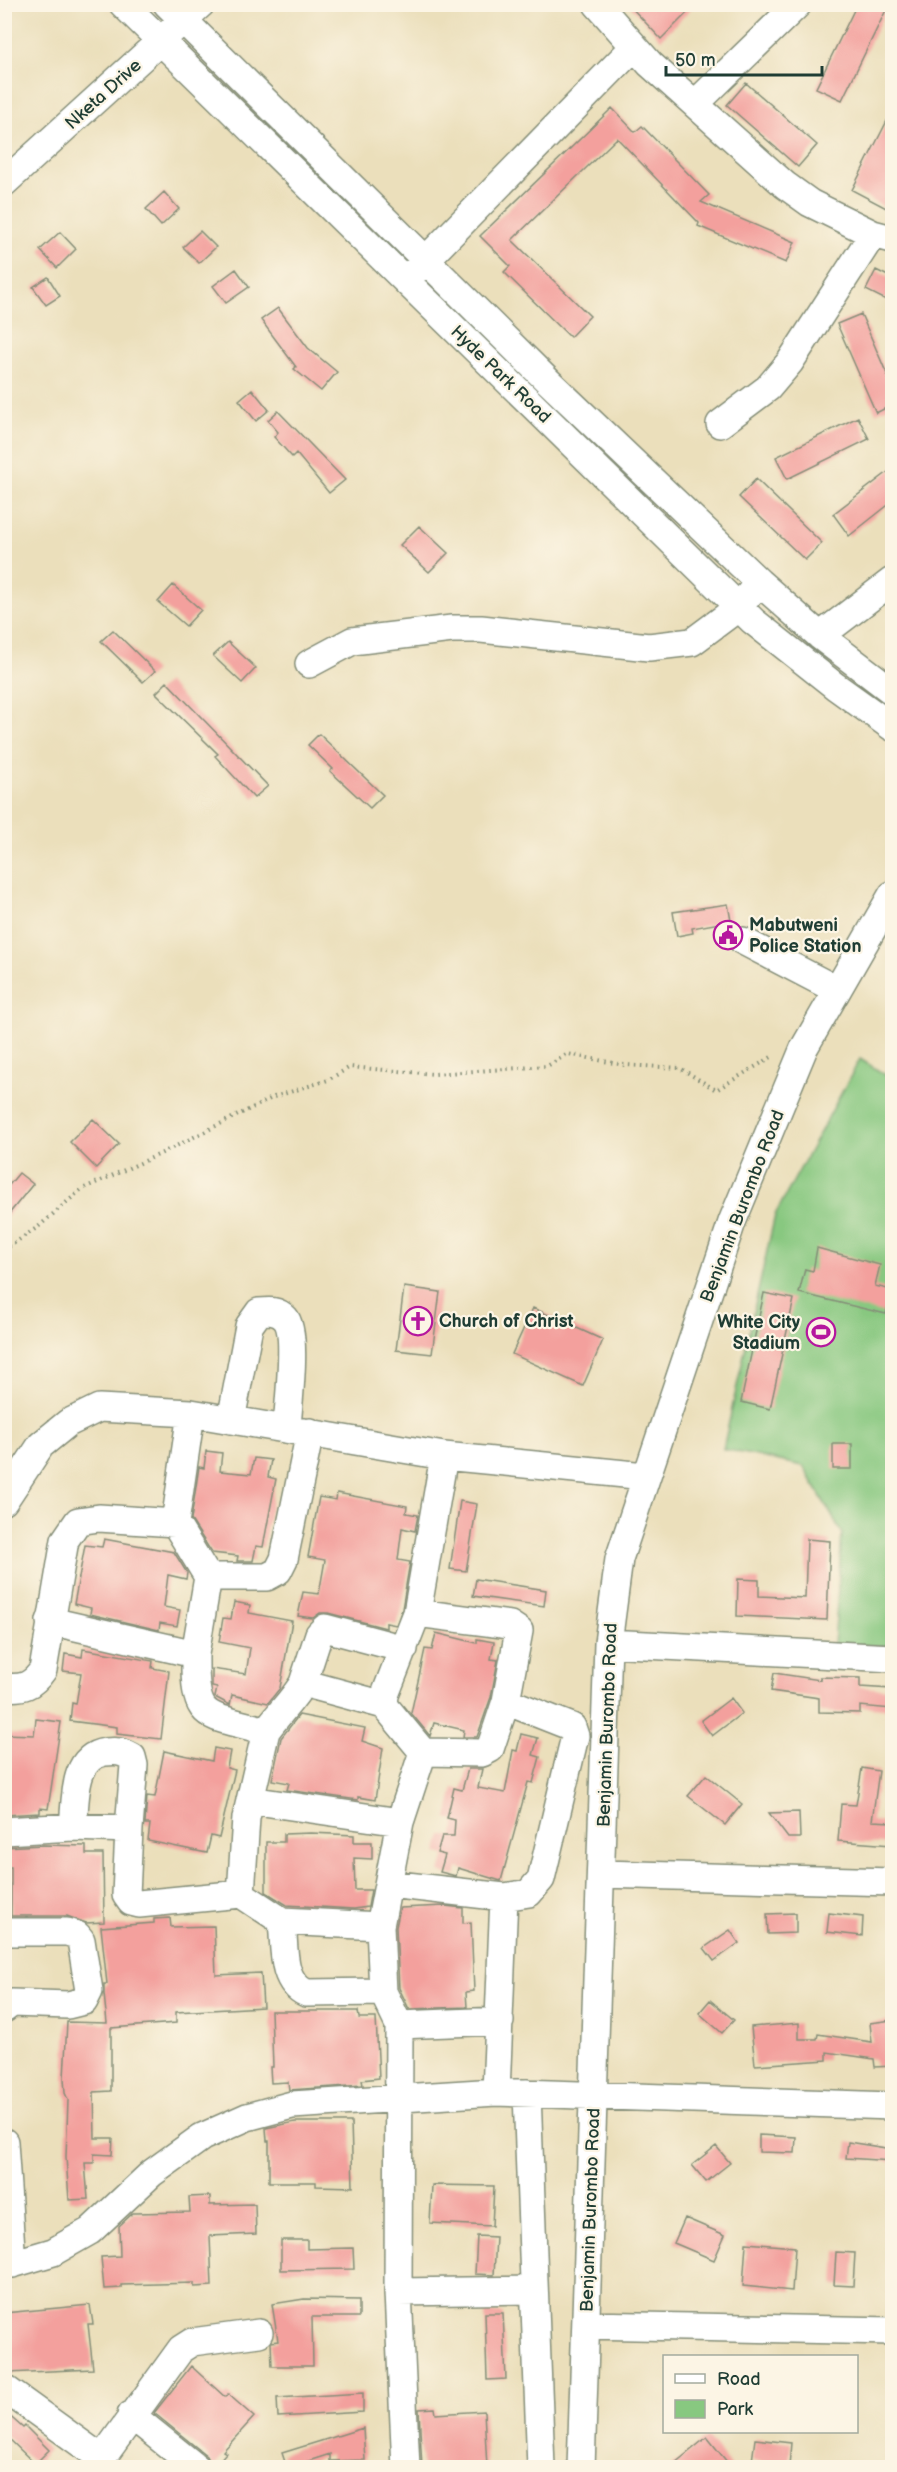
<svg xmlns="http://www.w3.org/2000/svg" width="897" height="2472" viewBox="0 0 897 2472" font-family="'Balsamiq Sans',sans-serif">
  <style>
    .green { fill: #88c880; stroke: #54825a; stroke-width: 1.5 }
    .building { fill: #f3a09d }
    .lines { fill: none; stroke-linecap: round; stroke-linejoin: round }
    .minor-casing { stroke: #858e78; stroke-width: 30 }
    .path { stroke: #858e78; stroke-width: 4; stroke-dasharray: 1.5 4.5; stroke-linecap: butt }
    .minor { stroke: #fff; stroke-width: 27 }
    .labels { text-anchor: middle; stroke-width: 4.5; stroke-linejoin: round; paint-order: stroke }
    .street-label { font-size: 18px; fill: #1f3d34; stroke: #fcf5e5 }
    .poi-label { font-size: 18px; font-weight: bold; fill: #1f3d34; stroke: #fcf5e5; text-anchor: start }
  </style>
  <rect width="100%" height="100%" fill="#fcf5e5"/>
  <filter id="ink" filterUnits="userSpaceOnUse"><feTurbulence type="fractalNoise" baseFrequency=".0167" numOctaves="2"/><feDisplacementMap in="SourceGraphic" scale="12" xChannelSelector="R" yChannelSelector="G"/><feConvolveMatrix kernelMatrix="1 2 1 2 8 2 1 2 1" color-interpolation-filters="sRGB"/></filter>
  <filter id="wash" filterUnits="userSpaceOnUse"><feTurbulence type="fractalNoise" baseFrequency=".008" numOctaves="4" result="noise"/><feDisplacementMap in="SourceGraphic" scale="24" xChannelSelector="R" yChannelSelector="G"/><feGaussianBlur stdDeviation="1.35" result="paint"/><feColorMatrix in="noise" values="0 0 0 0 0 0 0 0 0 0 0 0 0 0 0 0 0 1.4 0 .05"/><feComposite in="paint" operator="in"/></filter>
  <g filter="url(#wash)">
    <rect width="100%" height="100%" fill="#ebdfbb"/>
    <path class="green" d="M860 1059 892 1079V1646L834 1645 842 1533 803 1466 723 1449 775 1215Z"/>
    <g id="blocks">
      <path class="building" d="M628 4H696L661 39Z
        M857 4H889L842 100 816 88Z
        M746 83 817 145 798 167 727 105Z
        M612 108 635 132 642 126 709 195 701 202 795 242 786 263 698 226 699 223 617 138 512 240 590 316 570 337 504 272 510 266 480 236Z
        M892 111V200L888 209 852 190Z
        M164 192 179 209 161 226 146 209Z
        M200 231 216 247 199 263 183 247Z
        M60 232 76 249 57 268 40 250Z
        M236 269 249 287 226 303 213 286Z
        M876 270 892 278V303L866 290Z
        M48 277 60 296 46 305 33 287Z
        M278 308 308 348 337 372 321 391 294 369 296 367 261 320Z
        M861 314 892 386V405L876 413 837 324Z
        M252 389 269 410 256 421 239 400Z
        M278 411 345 480 329 493 296 453 292 457 274 437 278 432 268 420Z
        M858 417 869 439 787 479 776 457Z
        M892 469V502L849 536 833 514Z
        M756 479 822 543 805 560 739 497Z
        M419 526 448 553 429 572 400 545Z
        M173 585 201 610 186 626 158 602Z
        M113 630 155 671 143 682 101 641Z
        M228 642 256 668 242 683 213 656Z
        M167 682 268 786 254 798 215 756 218 754 156 693Z
        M319 734 383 795 370 808 330 771 333 769 308 745Z
        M728 904 731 921 692 928 693 933 677 936 673 912Z
        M93 1119 119 1144 96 1168 70 1142Z
        M19 1173 33 1184 4 1220V1191Z
        M817 1248 880 1265 875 1286 892 1290 886 1314 799 1293 805 1269 813 1271Z
        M404 1287 440 1292 432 1354 396 1350Z
        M764 1293 794 1299 770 1409 741 1402Z
        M533 1308 603 1340 583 1386 512 1354Z
        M833 1444H852V1469H833Z
        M206 1451 222 1453 220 1471 251 1474 254 1458 271 1460 268 1477 276 1479 271 1505 263 1547 256 1546 253 1561H237L238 1556 212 1553 191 1520 199 1467 204 1468Z
        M337 1493 407 1506 406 1513 418 1515 415 1531 402 1528 398 1560 410 1562 402 1609 396 1625 386 1623V1628L328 1613H320L313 1618 298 1616 303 1592 319 1594 325 1560 308 1557 319 1497 336 1500Z
        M460 1501 477 1504 466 1571 450 1569Z
        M104 1539 174 1552 187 1573 186 1579 168 1575 164 1607 180 1610 177 1626 160 1623 159 1630 90 1614 91 1608 74 1604 85 1545 102 1547Z
        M807 1539 830 1541 827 1620 737 1616 738 1579 759 1580V1596L805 1598Z
        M476 1579 546 1590 544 1606 473 1596Z
        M234 1602 250 1605 249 1613 292 1621 280 1688 268 1703 232 1695 230 1705 215 1697 217 1688 212 1687V1669L246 1674 250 1648 219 1642 223 1618 231 1619Z
        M436 1633 477 1643V1639L494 1642 491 1659 498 1660 491 1697 477 1737H463L464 1730 434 1723 430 1736 411 1713 425 1649 432 1650Z
        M83 1649 153 1661 152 1668 169 1671 161 1739 117 1734V1727L70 1721 72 1703 76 1704 81 1673 63 1671 65 1654 82 1657Z
        M774 1673 820 1680V1677L860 1678V1687L892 1689V1709L860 1706V1713L819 1712V1698L771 1691Z
        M731 1698 742 1713 712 1736 701 1721Z
        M299 1715 365 1728 362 1741 383 1748 375 1800 358 1797V1800L287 1790 289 1783 272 1780 281 1738Z
        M36 1719 61 1722 48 1809 40 1808V1813L4 1815V1734L34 1735Z
        M521 1734 538 1738 533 1755 540 1757 533 1783 528 1782 501 1881 458 1868 456 1876 440 1872 445 1855 437 1853 442 1836H454L455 1820 447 1818 454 1788 462 1790 468 1769H482L478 1788 505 1793 513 1750 517 1751Z
        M214 1748 230 1751 227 1768 235 1770 219 1838 211 1836 207 1853 148 1841 150 1824H145L147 1796 155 1797 164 1751 212 1761Z
        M862 1768 879 1771 872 1821 892 1822V1845L838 1841 841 1804 856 1805Z
        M706 1775 742 1804 725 1825 688 1796Z
        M799 1812 800 1838H788L769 1813Z
        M311 1833 354 1835V1842H372V1859L354 1858 355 1890H371L368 1907 354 1909 287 1905 266 1892V1842H284V1834Z
        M43 1845 86 1846V1854H103L104 1922 86 1923 67 1916H11V1867H4V1847Z
        M445 1906 463 1908V1923L471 1922 474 1991 466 1992 467 2007 409 2009 399 1988 396 1927 400 1908Z
        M796 1913V1933L768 1934 767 1914Z
        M829 1913 863 1917 862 1936 827 1932Z
        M170 1918 171 1927 214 1926 216 1975 261 1973 263 2007 176 2012V2023L111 2028V2091L94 2092 95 2138H113L112 2155 94 2154V2163H85L88 2199 69 2200 66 2157 68 2100 65 2093 64 2078 67 2022 107 2023 104 1994V1984H107L101 1927 154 1923V1919Z
        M730 1930 739 1943 714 1961 704 1948Z
        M710 2000 734 2020 722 2033 699 2013Z
        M271 2011H358L359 2018H376L379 2078 362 2080 363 2085 289 2090 288 2082 271 2083 270 2067H273Z
        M892 2020V2066L875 2067 874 2059 827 2052V2060L755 2065 751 2027 799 2023V2039H817L818 2034 872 2042 870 2023Z
        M295 2122H351L353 2187 316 2186V2182H269V2141H267L266 2128Z
        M759 2135 796 2137 795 2153 759 2152Z
        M848 2142 892 2149V2161L846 2158Z
        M716 2146 730 2163 706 2182 692 2165Z
        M432 2185 494 2186 492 2226 430 2223Z
        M210 2196V2205L255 2204 256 2234 210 2236 212 2286 194 2287V2283L121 2285V2288L104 2289 101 2257 120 2256 119 2226 133 2213 190 2212 189 2197Z
        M685 2218 725 2235 714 2260 674 2243Z
        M477 2236 496 2237 494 2275 475 2274Z
        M281 2240H307V2249L353 2248 354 2269 281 2270Z
        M746 2243 795 2247 792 2291 743 2286Z
        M836 2252 855 2253 853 2286 834 2285Z
        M304 2299 359 2300V2317H312L313 2366H272L271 2342 278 2341 272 2304Z
        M90 2305 93 2324H88L93 2369 8 2373 4 2313Z
        M485 2313H503L506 2379 487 2380Z
        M191 2366 225 2397 228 2394 254 2417 223 2451 226 2453 213 2468 207 2456 154 2413Z
        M363 2393V2412L278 2417 277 2398Z
        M435 2408 436 2414 484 2411 487 2468H422L419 2409Z
        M4 2411 23 2428 25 2426 49 2450 35 2464 4 2434Z
        M363 2428 365 2460 330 2461V2454L287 2468 282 2453Z
        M707 2437 732 2468H669Z
        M755 2439 791 2443 789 2466 752 2461Z"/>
    </g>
  </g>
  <g filter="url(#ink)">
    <use href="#blocks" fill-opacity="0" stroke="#858e78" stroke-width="1.5"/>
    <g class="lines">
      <g class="minor-casing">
        <path id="minor" d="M123 4 753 621 835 686 892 727
          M167 4 549 382 759 582 820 636 892 691
          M597 4 650 64 785 185 810 203 873 234 892 239
          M695 104 798 4
          M4 183 201 4
          M413 273 634 47
          M720 424 768 388 790 362 873 234
          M820 636 892 581
          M309 664 352 641 452 629H481L649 647 692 642 739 607 751 592
          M743 941 837 990
          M231 1420 249 1326 259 1312C269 1311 277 1310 285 1318 298 1332 288 1406 287 1428
          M4 1501 41 1445 68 1423 99 1408 191 1413 444 1456 645 1476
          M175 1523 208 1577
          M417 1613 510 1625 519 1631 506 1701 490 1749 482 1753 423 1752
          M50 1621 195 1654 208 1577H267L278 1571 284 1559 310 1432
          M608 1643 892 1658
          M195 1654C194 1724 205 1713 266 1731
          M303 1683 319 1634 325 1628 404 1649
          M4 1687C23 1689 32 1686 43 1670L65 1540 78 1521 99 1518 175 1523 191 1413
          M250 1800 400 1822
          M73 1827C76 1800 72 1757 105 1752 117 1751 121 1751 132 1757L134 1765 129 1829
          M4 1831 73 1827 129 1829 126 1895 131 1902 139 1904 241 1894 282 1921 380 1926
          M602 1874 892 1882
          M389 1884 504 1897 529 1893 541 1879 575 1736 572 1727 506 1701
          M241 1894 246 1818 266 1731C278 1714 293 1700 303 1683L384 1705
          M282 1921C285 1946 280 1981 306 1993L383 1992
          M4 1932H67L77 1935 81 1940 89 1991 84 2001 68 2005 12 2003 4 2009
          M399 2025 500 2021
          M496 2092 504 1897
          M527 2093 541 2468
          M4 2142 12 2264
          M4 2264H12L53 2252 90 2231 152 2173 202 2137 247 2117 292 2105 496 2092 892 2106
          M398 2292 534 2290
          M586 2325 892 2331
          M4 2388 101 2458
          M131 2415 197 2468
          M95 2468 181 2349 192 2342 259 2333
          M406 2468 398 2292 399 2025 383 1992 380 1926 400 1822 423 1752 384 1705 385 1695 417 1613 444 1456
          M581 2468 608 1643 619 1559 732 1222 804 1048 892 895"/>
      </g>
      <path class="path" d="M4 1250 38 1227 82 1189 158 1155 274 1097 328 1080 350 1067 434 1074 547 1066 568 1054 624 1065 680 1068 716 1090 775 1055"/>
      <use href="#minor" class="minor"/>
    </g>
  </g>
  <defs>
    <g id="civic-ring" transform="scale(1.5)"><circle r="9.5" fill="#fcf5e5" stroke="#b5179e" stroke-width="1.5"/><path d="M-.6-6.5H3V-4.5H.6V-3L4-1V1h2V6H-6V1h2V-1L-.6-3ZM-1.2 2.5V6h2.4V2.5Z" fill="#b5179e"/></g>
    <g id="church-ring" transform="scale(1.5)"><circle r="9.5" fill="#fcf5e5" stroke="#b5179e" stroke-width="1.5"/><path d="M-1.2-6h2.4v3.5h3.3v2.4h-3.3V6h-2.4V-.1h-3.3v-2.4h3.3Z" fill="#b5179e"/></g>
    <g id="stadium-ring" transform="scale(1.5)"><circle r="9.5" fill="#fcf5e5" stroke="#b5179e" stroke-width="1.5"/><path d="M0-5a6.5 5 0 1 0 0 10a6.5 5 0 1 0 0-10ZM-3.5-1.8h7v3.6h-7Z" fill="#b5179e"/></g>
  </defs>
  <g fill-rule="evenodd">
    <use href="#civic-ring" x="728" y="935"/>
    <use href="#church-ring" x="418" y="1321"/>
    <use href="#stadium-ring" x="821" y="1332"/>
  </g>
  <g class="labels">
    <g class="street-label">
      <text transform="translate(103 94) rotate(-42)" y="6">Nketa Drive</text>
      <text transform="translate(501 374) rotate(44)" y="6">Hyde Park Road</text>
      <text transform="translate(742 1206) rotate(-69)" y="6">Benjamin Burombo Road</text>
      <text transform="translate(607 1725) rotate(-88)" y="6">Benjamin Burombo Road</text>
      <text transform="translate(590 2210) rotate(-88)" y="6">Benjamin Burombo Road</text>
    </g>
    <g class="poi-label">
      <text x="749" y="931">Mabutweni<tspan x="749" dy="21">Police Station</tspan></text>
      <text x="439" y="1327">Church of Christ</text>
      <text x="800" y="1328" text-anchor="end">White City<tspan x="800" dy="21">Stadium</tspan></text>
    </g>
  </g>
  <rect width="897" height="2472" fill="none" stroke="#fcf5e5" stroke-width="24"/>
  <rect x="663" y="2355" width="195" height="78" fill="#fcf5e5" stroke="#a4ab9e" stroke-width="1.5"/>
  <rect x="675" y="2374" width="30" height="9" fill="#ffffff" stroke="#a4ab9e" stroke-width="1.5"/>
  <text x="717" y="2385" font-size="18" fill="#1f3d34">Road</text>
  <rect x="675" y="2400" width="30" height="18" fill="#88c880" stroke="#a4ab9e" stroke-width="1.5"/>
  <text x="717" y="2415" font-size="18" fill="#1f3d34">Park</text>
  <path d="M666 66v9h156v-9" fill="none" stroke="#1f3d34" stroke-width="3"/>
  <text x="675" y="66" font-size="18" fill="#1f3d34" stroke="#fcf5e5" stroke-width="4.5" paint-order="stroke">50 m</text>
</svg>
